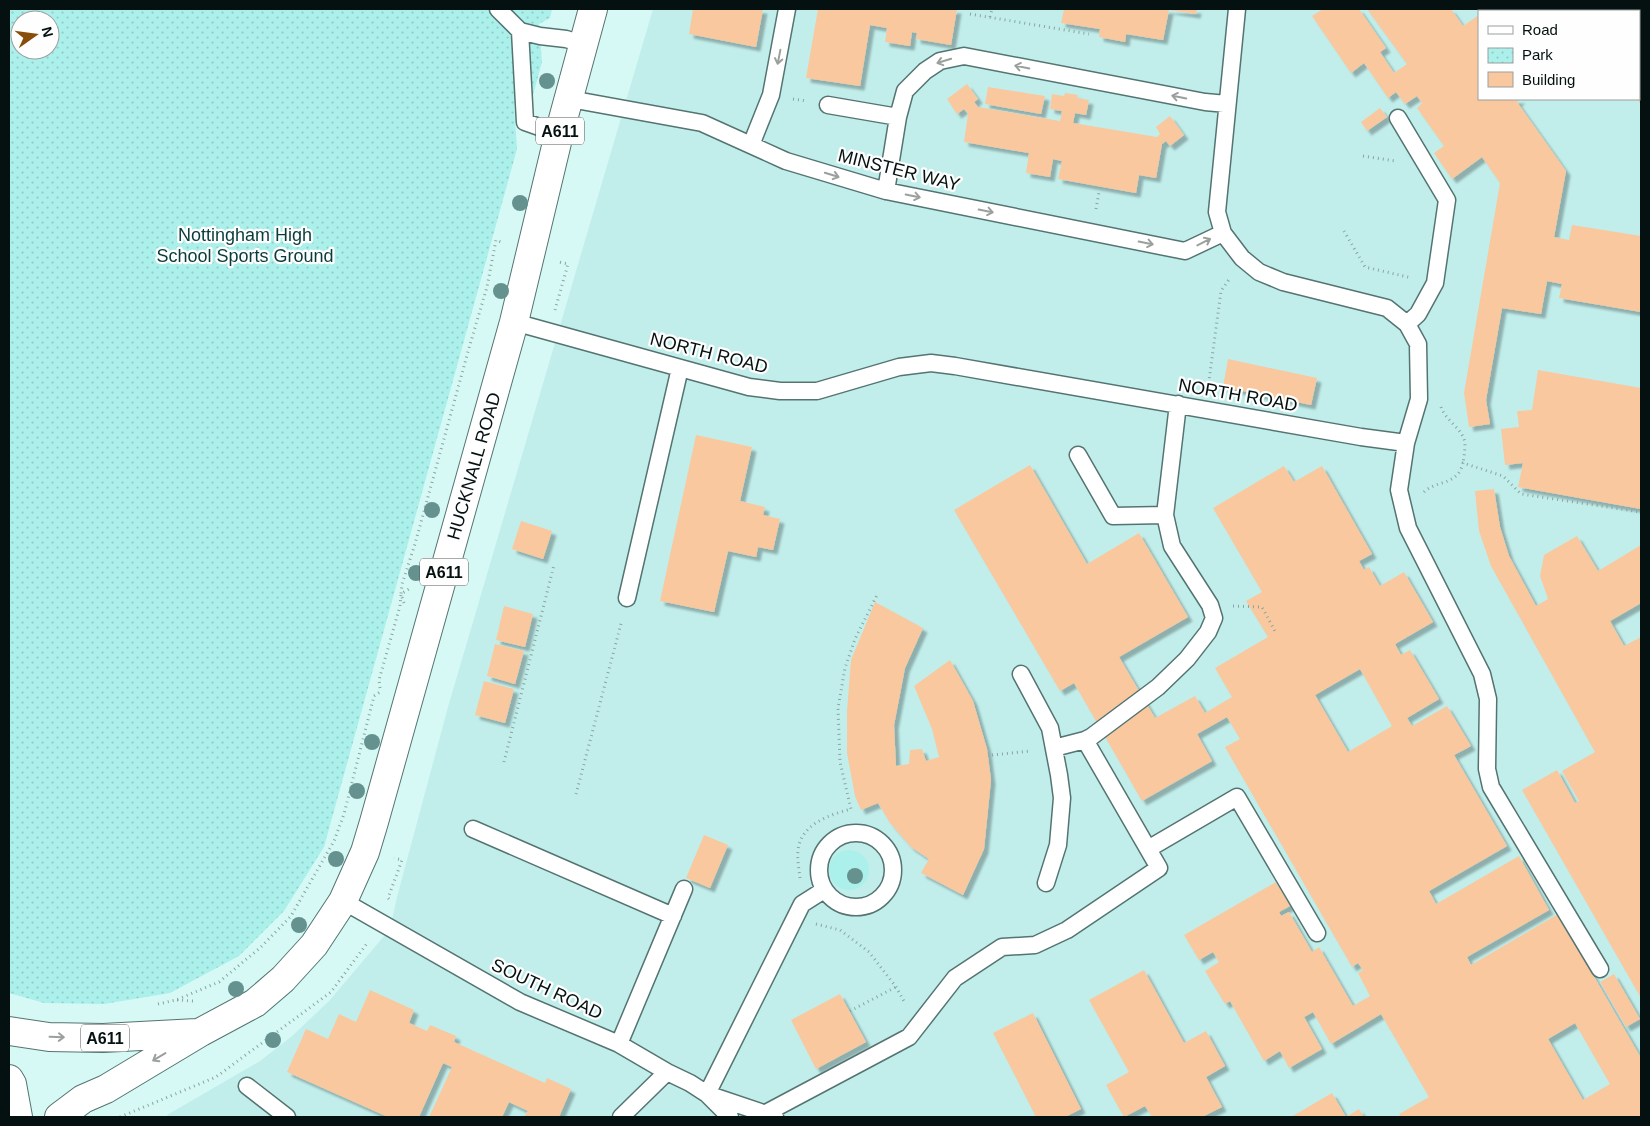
<svg xmlns="http://www.w3.org/2000/svg" width="1650" height="1126" viewBox="0 0 1650 1126" font-family="Arial,sans-serif">
  <style>
    .built { fill: #c1eeeb; fill-rule: evenodd }
    .grass { fill: #acf0eb }
    .park { fill: url(#park-dots); fill-rule: evenodd }
    .building { fill: #fac89e; fill-rule: evenodd; filter: url(#shadow) }
    .lines { fill: none; stroke-linecap: round; stroke-linejoin: round }
    .service-casing { stroke: #547471; stroke-width: 19 }
    .primary-casing { stroke: #547471; stroke-width: 30 }
    .trunk-casing { stroke: #547471; stroke-width: 30 }
    .path { stroke: #8aa4a2; stroke-width: 3; stroke-dasharray: 1 4; stroke-linecap: butt }
    .service { stroke: #fff; stroke-width: 16 }
    .primary { stroke: #fff; stroke-width: 28 }
    .trunk { stroke: #fff; stroke-width: 28 }
    .tree { fill: #65918f }
    .oneway { stroke: #9ba09f }
    .labels { text-anchor: middle; stroke-width: 4.5; stroke-linejoin: round; paint-order: stroke }
    .shield { fill: #fefefe; stroke: #505857; stroke-width: 1 }
    .shield-label { font-size: 16px; font-weight: bold; fill: #051110 }
    .street-label { font-size: 18px; fill: #051110; stroke: #fefefe }
    .park-label { font-size: 18px; fill: #083c3a; stroke: #fefefe }
  </style>
  <defs>
    <pattern id="park-dots" width="8" height="8" patternUnits="userSpaceOnUse" patternTransform="scale(1.25)"><rect width="8" height="8" fill="#acf0eb"/><path d="M2 2h.1M6 6h.1" fill="none" stroke="#92cdc8" stroke-width="1.8" stroke-linecap="round"/></pattern>
    <filter id="shadow"><feDropShadow dx="4.5" dy="4.5" stdDeviation="1" flood-color="#0004"/></filter>
  </defs>
  <rect width="100%" height="100%" fill="#d6f9f6"/>
  <path class="built" d="M653 9H1641V1117H168L167 1115 260 1061 291 1037 329 1001 390 929 397 897 448 707ZM1479 11H1639V99H1479Z"/>
  <path class="grass" d="M829 870a20 20 0 1 1 40 0a20 20 0 1 1-40 0Z"/>
  <path class="park" d="M9 9H552L550 18 539 24 542 62 532 99 514 103 517 149 324 847 284 911 239 956 170 993 104 1004 44 1003 9 993ZM20 20H50V50H20Z"/>
  <path class="building" d="M693 9H763L756 47 689 34Z
    M818 9H957L951 45 916 39 917 33 912 32 910 46 885 42 887 28 870 25 860 86 806 78Z
    M1064 9H1197L1196 14 1169 10 1163 40 1126 34 1125 42 1099 37 1100 29 1061 23Z
    M1323 9H1359L1386 48 1380 52 1394 73 1407 64 1367 9H1451L1463 26 1479 15V99H1521L1517 102 1566 171 1554 237 1569 240 1572 225 1641 236V312L1559 298 1562 284 1547 281 1541 314 1502 308 1486 400 1490 424 1469 427 1464 393 1500 183 1482 157 1452 179 1434 153 1444 146 1417 108 1422 103 1417 96 1405 104 1396 92 1388 98 1364 63 1351 73 1312 16Z
    M1488 9H1641V105L1637 99H1639V11H1484Z
    M967 84 978 99 974 102 978 107 1060 121 1062 111 1050 109 1052 94 1064 96 1065 93 1078 95 1077 98 1089 100 1086 115 1075 113 1073 123 1157 137 1160 134 1156 127 1170 116 1184 135 1170 146 1166 141 1162 144 1156 178 1139 175 1136 193 1058 179 1062 161 1053 159 1050 177 1026 173 1029 153 964 142 968 114 964 109 957 114 947 99Z
    M988 87 1045 96 1041 114 985 104Z
    M1380 108 1387 117 1367 131 1361 122Z
    M1228 359 1317 378 1311 405 1223 387Z
    M1538 370 1641 388V509L1518 487 1523 463 1505 465 1501 429 1519 427 1517 411 1532 410Z
    M696 435 752 447 740 501 765 507 763 515 780 519 773 550 758 547 756 557 728 551 714 612 660 601Z
    M1030 465 1087 564 1139 533 1188 617 1119 657 1155 718 1195 696 1205 713 1232 697 1215 668 1268 637 1246 601 1262 592 1213 508 1284 466 1294 482 1322 466 1372 554 1359 561 1364 570 1369 567 1380 586 1404 572 1433 622 1395 644 1401 655 1410 650 1439 699 1407 718 1412 726 1447 706 1471 746 1454 755 1507 846 1429 891 1436 904 1519 856 1549 910 1467 957 1471 965 1558 914 1641 1058V1117H1401L1399 1114 1429 1097 1381 1014 1331 1044 1313 1012 1304 1017 1322 1049 1289 1068 1280 1051 1264 1061 1230 1001 1225 1004 1205 971 1219 962 1213 952 1199 960 1184 935 1276 882 1290 906 1279 912 1281 916 1289 912 1312 952 1319 947 1353 1006 1370 996 1358 973 1363 970 1358 963 1352 967 1225 747 1240 739 1227 717 1197 734 1212 761 1142 801 1074 683 1060 691 954 510ZM1360 669 1392 726 1348 752 1315 695ZM1575 1023 1610 1084 1583 1100 1548 1039Z
    M1494 489 1500 527 1509 556 1536 606 1548 599 1540 576 1544 555 1577 536 1598 571 1641 545V603L1610 621 1624 646 1641 637V998L1522 790 1557 770 1575 803 1579 801 1562 771 1595 752 1491 566 1479 531 1475 491Z
    M521 521 552 531 543 559 512 549Z
    M875 602 923 628 905 668 894 725 896 766 909 764 910 750 922 749 926 761 939 757 932 729 914 686 950 660 973 701 987 749 991 780 984 849 963 895 921 873 929 859 911 847 890 823 878 803 861 810 855 796 847 753V711L851 660Z
    M504 606 533 614 525 647 496 640Z
    M495 644 524 651 515 684 487 676Z
    M484 681 514 689 505 723 475 715Z
    M704 835 728 845 710 888 686 878Z
    M1144 970 1184 1043 1206 1031 1225 1066 1206 1077 1222 1107 1202 1117H1152L1145 1106 1124 1117 1106 1085 1129 1072 1089 1000Z
    M1614 974 1640 1019 1626 1027 1600 982Z
    M370 990 414 1010 409 1023 427 1031 430 1025 456 1036 454 1042 545 1083 547 1078 571 1089 559 1117H524L528 1111 509 1102 502 1117H429L452 1067 443 1063 419 1117H388L287 1072 306 1029 328 1039 339 1014 356 1022Z
    M840 994 866 1042 816 1069 791 1020Z
    M1033 1013 1081 1109 1065 1117H1036L993 1033Z
    M1332 1093 1346 1117 1359 1109 1364 1117H1291Z"/>
  <g class="lines">
    <g class="service-casing">
      <path id="service" d="M498 9 520 31 540 36 566 39 583 44
        M1237 9 1217 212 1223 233 1242 258 1259 272 1283 282 1387 308 1407 324 1418 344 1419 399 1406 443 1399 490 1408 528 1482 674 1488 699 1487 769 1491 787 1600 969
        M520 31 525 122 559 134
        M570 99 702 123 786 161 886 191 1185 251 1223 233
        M828 105 898 117 886 191
        M898 117 905 91 925 71 940 61 964 56 1205 102 1227 104
        M1398 118 1447 200 1435 283 1418 314 1407 324
        M751 145 771 95 787 9
        M514 322 749 387 780 391H817L899 367 931 363 955 366 1361 437 1406 443
        M1078 455 1113 516 1165 515
        M627 598 680 368
        M1021 674 1050 728 1059 775 1062 798 1058 845 1046 883
        M1054 748 1085 740 1091 737 1158 687 1187 659 1208 632 1214 618 1210 605 1172 546 1165 515 1178 404
        M473 829 673 916
        M819 870a37 37 0 1 1 74 0a37 37 0 1 1-74 0Z
        M1148 849 1237 797 1317 933
        M343 901 520 1002 619 1044 667 1072 690 1083 707 1094 730 1117
        M619 1044 684 889
        M247 1086 287 1117
        M766 1113 909 1037 955 978 1002 947 1035 945 1067 930 1159 868 1085 740
        M621 1117 667 1072
        M775 1117 707 1094 802 904 824 890"/>
    </g>
    <g class="primary-casing">
      <path id="primary" d="M9 1031 49 1037 103 1038 197 1033
        M59 1117 83 1099 106 1089 201 1032 255 1003 283 979 314 945 343 901 365 852 374 822 514 322 559 134 593 9"/>
    </g>
    <g class="trunk-casing">
      <path id="trunk" d="M9 1079 12 1084 18 1117"/>
    </g>
    <path class="path" d="M970 14 1089 34
      M990 17 992 9
      M793 99 807 101
      M1363 156 1396 161
      M1096 209 1099 192
      M1344 231 1365 267 1412 278
      M555 310 568 264 559 262
      M1208 388 1221 291 1230 278
      M1441 407C1446 421 1463 429 1465 443 1465 450 1464 457 1463 463
      M1424 492C1433 483 1448 484 1457 475 1460 472 1462 467 1463 463L1503 476 1521 494 1641 512
      M404 603 401 594 402 584 415 544 469 348 487 287 496 240 503 243
      M1233 606 1262 607 1276 633
      M380 688 379 680 400 606 401 594 409 589
      M992 755 1031 751
      M504 762 554 565
      M576 794 622 620
      M800 878C799 869 797 859 798 850 801 824 829 815 851 809L840 762 838 708 845 668 855 639 878 593
      M389 899 388 898 402 860 394 858
      M816 924 840 930 869 952 896 987 905 1003
      M177 1000 193 1001
      M158 1004 176 1000 219 982 261 947 291 916 334 841 344 814 374 696 380 692
      M850 1011 896 987
      M120 1117 216 1077 331 992 368 942"/>
    <use href="#service" class="service"/>
    <use href="#primary" class="primary"/>
    <use href="#trunk" class="trunk"/>
  </g>
  <g class="tree">
    <circle cx="547" cy="81" r="8"/>
    <circle cx="520" cy="203" r="8"/>
    <circle cx="501" cy="291" r="8"/>
    <circle cx="432" cy="510" r="8"/>
    <circle cx="416" cy="573" r="8"/>
    <circle cx="372" cy="742" r="8"/>
    <circle cx="357" cy="791" r="8"/>
    <circle cx="336" cy="859" r="8"/>
    <circle cx="855" cy="876" r="8"/>
    <circle cx="299" cy="925" r="8"/>
    <circle cx="236" cy="989" r="8"/>
    <circle cx="273" cy="1040" r="8"/>
  </g>
  <defs><path id="oneway-shaft" d="M-6 0H5M1.5-3L5.5 0L1.5 3" fill="none" stroke-width="1.6" stroke-linecap="round" stroke-linejoin="round" transform="scale(1.25)"/></defs>
  <g class="oneway">
    <use href="#oneway-shaft" transform="translate(779 57) rotate(101)"/>
    <use href="#oneway-shaft" transform="translate(944 61) rotate(163)"/>
    <use href="#oneway-shaft" transform="translate(1022 67) rotate(-169)"/>
    <use href="#oneway-shaft" transform="translate(1179 97) rotate(-169)"/>
    <use href="#oneway-shaft" transform="translate(832 175) rotate(17)"/>
    <use href="#oneway-shaft" transform="translate(913 196) rotate(11)"/>
    <use href="#oneway-shaft" transform="translate(986 211) rotate(11)"/>
    <use href="#oneway-shaft" transform="translate(1204 242) rotate(-27)"/>
    <use href="#oneway-shaft" transform="translate(1146 243) rotate(11)"/>
    <use href="#oneway-shaft" transform="translate(57 1037) rotate(2)"/>
    <use href="#oneway-shaft" transform="translate(159 1057) rotate(149)"/>
  </g>
  <g class="labels">
    <g class="shield">
      <rect x="536" y="117.5" width="48" height="27" rx="4"/>
      <rect x="420" y="558.5" width="48" height="27" rx="4"/>
      <rect x="81" y="1024.5" width="48" height="27" rx="4"/>
    </g>
    <g class="shield-label">
      <text x="560" y="137">A611</text>
      <text x="444" y="578">A611</text>
      <text x="105" y="1044">A611</text>
    </g>
    <g class="street-label">
      <text transform="translate(899 170) rotate(14)" y="6">MINSTER WAY</text>
      <text transform="translate(709 353) rotate(14)" y="6">NORTH ROAD</text>
      <text transform="translate(1238 395) rotate(10)" y="6">NORTH ROAD</text>
      <text transform="translate(474 466) rotate(-74)" y="6">HUCKNALL ROAD</text>
      <text transform="translate(547 989) rotate(25)" y="6">SOUTH ROAD</text>
    </g>
    <g class="park-label">
      <text x="245" y="241">Nottingham High<tspan x="245" dy="21">School Sports Ground</tspan></text>
    </g>
  </g>
  <rect width="1650" height="1126" fill="none" stroke="#051110" stroke-width="20"/>
  <rect x="1478" y="10" width="162" height="90" fill="#fefefe" stroke="#9a9f9f"/>
  <rect x="1488" y="26" width="25" height="8" fill="#ffffff" stroke="#9a9f9f"/>
  <text x="1522" y="35" font-size="15" fill="#051110">Road</text>
  <rect x="1488" y="48" width="25" height="15" fill="url(#park-dots)" stroke="#9a9f9f"/>
  <text x="1522" y="60" font-size="15" fill="#051110">Park</text>
  <rect x="1488" y="72" width="25" height="15" fill="#fac89e" stroke="#9a9f9f"/>
  <text x="1522" y="85" font-size="15" fill="#051110">Building</text>
  <g transform="translate(35 35) rotate(76)"><circle r="24" fill="#fefefe" stroke="#9a9f9f"/>
  <path d="M0-4L9 19L0 12L-9 19Z" fill="#894d0a"/>
  <text y="-8" font-size="14" font-weight="bold" text-anchor="middle" fill="#051110">N</text>
  </g>
</svg>
